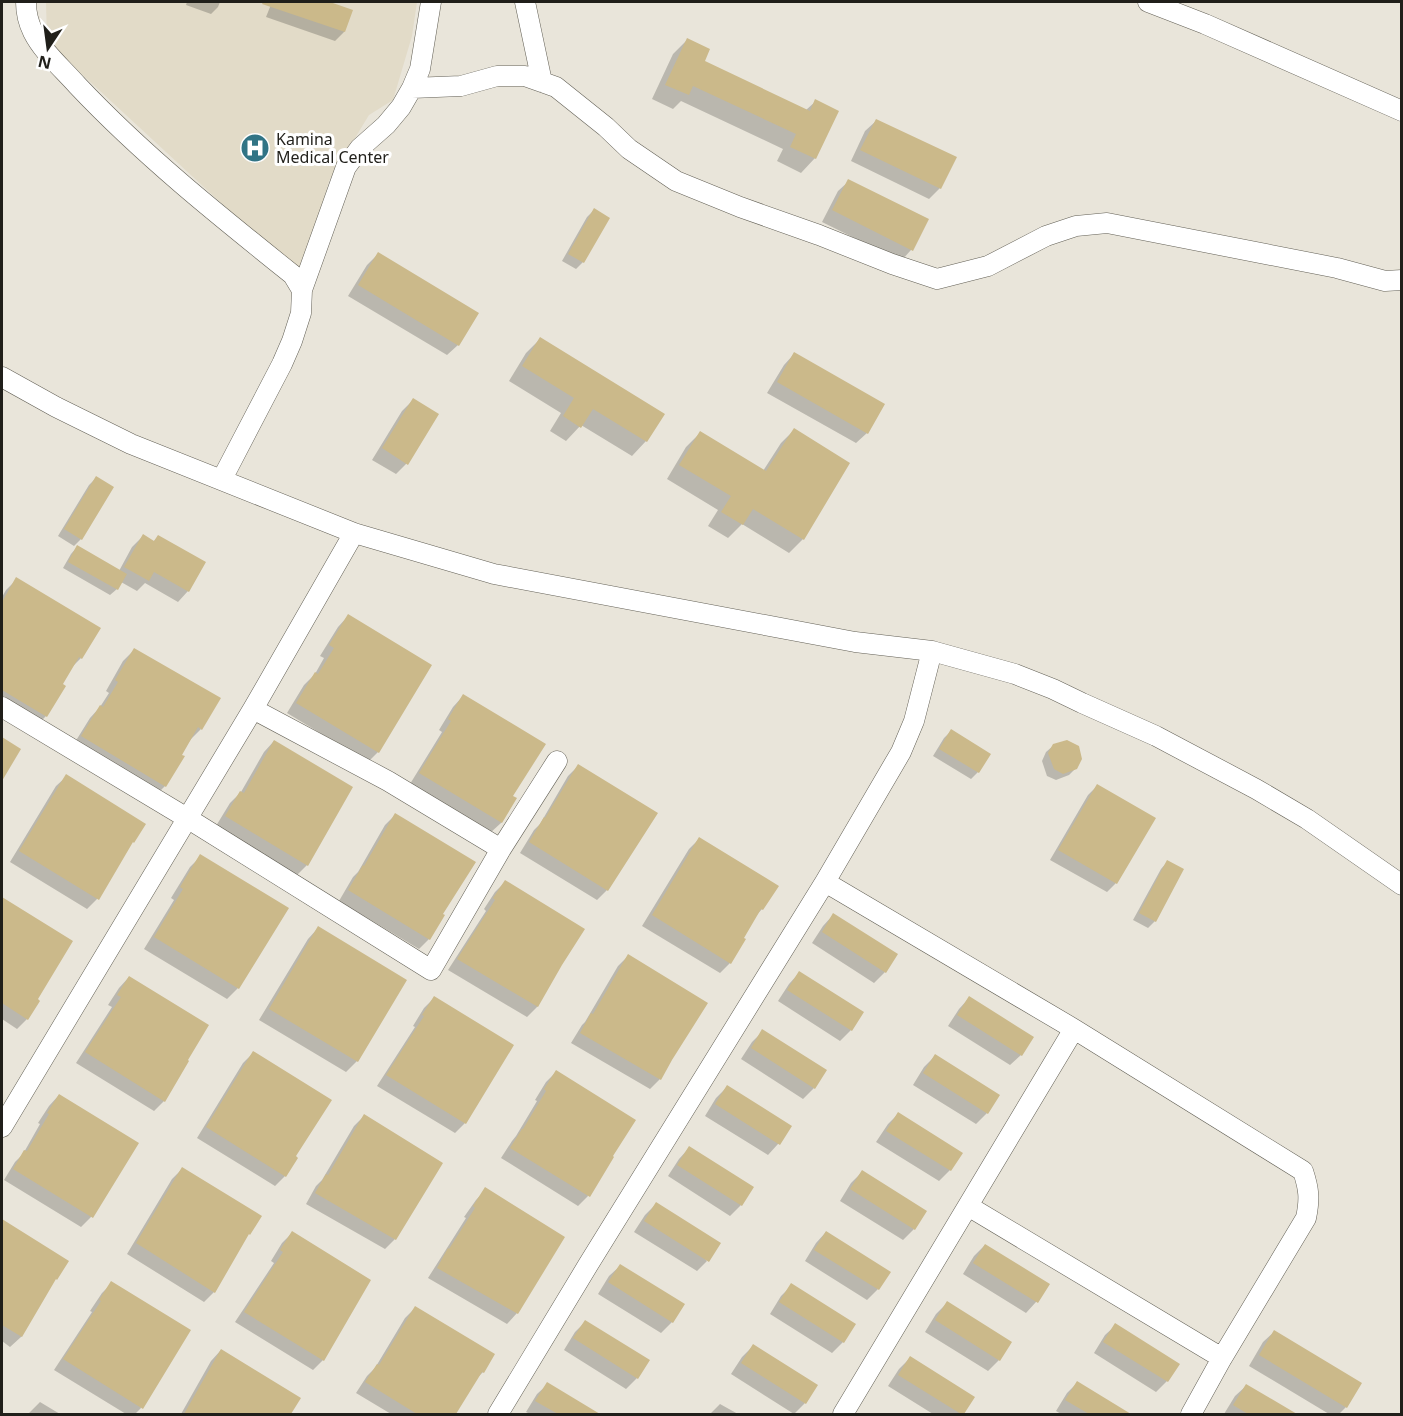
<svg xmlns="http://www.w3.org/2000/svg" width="1403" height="1416" viewBox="0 0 1403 1416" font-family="'Noto Sans',sans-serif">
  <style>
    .built { fill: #e2dbc8 }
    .shadow { fill: #0003 }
    .building { fill: #cbb98a }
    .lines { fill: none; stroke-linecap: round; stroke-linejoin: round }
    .minor-casing { stroke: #636056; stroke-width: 21 }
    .minor { stroke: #fff; stroke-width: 20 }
    .labels { text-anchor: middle; stroke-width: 6; stroke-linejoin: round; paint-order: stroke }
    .poi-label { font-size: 16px; fill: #201f1a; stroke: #fff; text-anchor: start }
  </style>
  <rect width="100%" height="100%" fill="#e9e5da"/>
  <path class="built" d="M46 2H417L412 36 393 100 369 115 329 181 301 277 47 42Z"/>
  <path class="shadow" d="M187 2H220L218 7 211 14 186 5Z
    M272 2H325L352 11 344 32 335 41 266 17Z
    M687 40 703 62 806 110 816 101 815 158 801 173 777 161 783 149 681 101 673 109 652 99 673 54Z
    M876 121 940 188 929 199 851 161 865 131Z
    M849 181 927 220 911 250 901 261 822 222 838 191Z
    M594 210 608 218 583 262 576 269 562 261 587 217Z
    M378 254 458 345 447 355 348 296 367 265Z
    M540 339 646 441 632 456 581 425 566 441 550 431 561 413 509 381 526 353Z
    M794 354 867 433 856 443 767 393 784 365Z
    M413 400 406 464 396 474 372 460 402 411Z
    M794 430 803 539 789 553 742 524 728 538 708 526 718 510 667 479 686 447 700 433 763 471 781 443Z
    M96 478 81 539 74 546 58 536 89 485Z
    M143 536 153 542 158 537 188 591 178 602 145 583 137 591 121 582 117 589 110 595 63 568 71 554 77 547 119 571 132 547Z
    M17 579 81 658 71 668 61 685 64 686 46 716 35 727 2 707V597L6 590Z
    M348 616 378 752 368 762 287 713 304 685 315 674 324 658 320 656 338 627Z
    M134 650 201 729 191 739 180 755 183 757 165 786 154 797 72 747 90 718 100 707 109 693 106 691 123 661Z
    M463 696 511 797 515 799 501 823 490 833 410 784 442 732 439 730 453 707Z
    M951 731 978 772 971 779 933 756 944 738Z
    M2 739 19 749 2 779Z
    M274 741 307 865 297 875 216 826 230 803 241 792 264 752Z
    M1054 745 1076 768 1069 775 1056 780 1047 776 1042 761 1046 752Z
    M578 766 607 890 597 900 520 853 534 830 540 824 568 776Z
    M67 776 127 848 97 899 87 909 10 862 56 786Z
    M1097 786 1116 883 1107 892 1050 860 1088 795Z
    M395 815 441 914 429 939 419 949 339 901 353 877 358 872 385 825Z
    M699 839 762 909 754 918 730 963 720 973 642 926 689 849Z
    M201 856 287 908 238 988 227 999 144 949 174 900 171 898 190 867Z
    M1167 862 1155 921 1148 928 1133 920 1161 869Z
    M505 882 560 965 537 1007 527 1017 448 970 486 911 484 909 495 892Z
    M2 899 71 942 35 1000 27 1019 17 1029 2 1019Z
    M833 915 885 972 874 983 812 943 823 926Z
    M318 928 357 1061 346 1072 259 1020 308 939Z
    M628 956 660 1079 650 1089 571 1043 582 1025 585 1022 618 966Z
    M799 973 851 1030 840 1041 778 1001 789 984Z
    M129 977 164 1101 154 1111 76 1063 112 1007 108 1005 119 988Z
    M434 998 465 1123 455 1133 377 1086 415 1027 413 1026 424 1008Z
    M969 998 1021 1055 1010 1065 948 1026 959 1009Z
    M763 1031 814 1088 803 1099 741 1059 752 1042Z
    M253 1053 294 1157 285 1176 275 1186 197 1138 243 1063Z
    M935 1056 998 1096 987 1113 976 1124 913 1085 924 1067Z
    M556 1072 588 1196 578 1206 501 1158 512 1141 516 1136 537 1101 535 1100 546 1082Z
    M727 1087 790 1127 778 1144 768 1155 705 1116 716 1098Z
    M59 1095 136 1143 91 1217 81 1227 4 1180 15 1162 23 1154 40 1124 38 1123 49 1106Z
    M898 1114 961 1153 950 1170 939 1181 876 1142 888 1124Z
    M364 1116 395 1239 385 1249 306 1204 316 1186 322 1180 354 1126Z
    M689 1148 741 1205 730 1216 668 1176 679 1159Z
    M182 1169 214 1292 204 1302 127 1254 172 1179Z
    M862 1172 925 1212 914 1229 903 1240 840 1201 851 1183Z
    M486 1189 563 1237 517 1313 507 1324 428 1278 466 1218 464 1217 476 1200Z
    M656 1204 707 1261 697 1271 634 1232 645 1215Z
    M2 1221 67 1261 52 1282 21 1337 10 1347 2 1341Z
    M826 1232 878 1289 867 1300 805 1261 816 1243Z
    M292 1233 323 1360 313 1370 235 1322 274 1263 271 1261 282 1243Z
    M985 1245 1047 1285 1036 1302 1026 1313 963 1274 974 1256Z
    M620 1266 683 1305 672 1322 661 1333 598 1294 609 1276Z
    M112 1283 141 1408 135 1414H126L54 1370 92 1312 90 1311 102 1293Z
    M792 1285 843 1342 832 1353 770 1314 781 1296Z
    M947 1303 999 1360 988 1371 925 1332 936 1314Z
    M415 1308 483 1372 477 1378 454 1414H391L356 1393 367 1376 375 1368 405 1318Z
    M585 1322 637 1378 626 1389 564 1350 575 1332Z
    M1116 1325 1167 1381 1156 1392 1094 1353 1105 1335Z
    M1274 1332 1346 1407 1339 1414H1329L1249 1366 1263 1342Z
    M753 1346 805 1403 794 1414 731 1374 742 1357Z
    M221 1350 299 1399 289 1414H181L211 1361Z
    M910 1358 973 1398 962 1414H933L888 1386 899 1369Z
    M1077 1383 1128 1414H1061L1056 1411 1067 1393Z
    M548 1384 597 1414H530L526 1412 537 1394Z
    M1246 1386 1293 1414H1224L1235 1396Z
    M40 1402 60 1414H28Z
    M720 1404 738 1414H710Z"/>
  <path class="building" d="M263 2H330L353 10 345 32 262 4Z
    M687 38 710 49 705 61 810 111 815 99 839 111 816 159 790 147 796 134 693 86 689 95 665 85Z
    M876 119 957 157 941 189 860 150Z
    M848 179 929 219 913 251 832 210Z
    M594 208 610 218 584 263 568 254Z
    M378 252 479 313 459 346 358 285Z
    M540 337 665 414 647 442 593 409 581 428 563 416 574 398 522 366Z
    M794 352 885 404 868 434 777 382Z
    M413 398 439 414 408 465 382 448Z
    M794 428 850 463 804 540 753 509 743 525 721 512 731 496 679 465 700 431 766 471Z
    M96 476 114 487 82 540 64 529Z
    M143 534 154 541 158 535 206 562 189 592 154 572 149 581 124 567Z
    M77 545 127 574 118 590 68 562Z
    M16 577 101 628 82 659 79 657 63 684 66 686 47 717 2 690V602Z
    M348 614 432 665 379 753 296 703 315 672 318 674 334 648 329 645Z
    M134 648 221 698 202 730 198 727 182 755 185 756 166 787 81 736 100 705 103 707 118 682 115 680Z
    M463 694 546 744 513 796 517 798 502 823 419 773 451 721 448 719Z
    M951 729 991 754 979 773 939 749Z
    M2 737 21 749 2 781Z
    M274 740 353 787 308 866 225 816 240 791 244 793Z
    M1067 740 1079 746 1082 759 1077 769 1063 774 1054 769 1048 753 1053 744Z
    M578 764 658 813 608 891 529 842 544 817 545 818Z
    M66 774 146 824 134 843 133 842 99 900 19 851Z
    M1097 784 1156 818 1117 884 1058 850Z
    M395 813 476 862 443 914 445 915 430 940 348 890 363 865 364 866Z
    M699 837 779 886 763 910 761 909 744 938 746 939 731 964 652 915Z
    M200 854 289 908 239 989 154 937 183 889 180 887Z
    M1167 860 1184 869 1156 922 1139 913Z
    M505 880 585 929 562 965 538 1007 457 959 495 900 493 898Z
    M2 897 73 941 38 999 40 1001 28 1020 2 1003Z
    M833 913 898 954 886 973 822 932Z
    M318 926 407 980 358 1062 269 1009Z
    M628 954 708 1003 672 1060 661 1080 580 1033 591 1013 593 1014Z
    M799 971 864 1012 852 1031 787 990Z
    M129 976 209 1025 188 1060 189 1061 165 1102 85 1052 121 997 117 995Z
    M434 996 514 1045 466 1124 386 1075 424 1016 422 1015Z
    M969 996 1034 1037 1022 1056 957 1015Z
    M762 1029 827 1070 815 1089 751 1048Z
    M253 1051 332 1100 296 1156 298 1158 286 1177 206 1127Z
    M935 1054 1000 1095 988 1114 923 1073Z
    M556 1070 636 1120 613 1156 614 1157 590 1197 510 1148 522 1129H523L546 1091 544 1089Z
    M727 1085 792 1126 780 1145 715 1104Z
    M59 1094 139 1143 93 1218 13 1169 24 1150 27 1151 49 1114 47 1113Z
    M898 1112 963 1153 951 1171 886 1131Z
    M364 1114 443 1163 396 1240 315 1193 326 1174 328 1175Z
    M689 1146 754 1187 742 1206 677 1165Z
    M182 1167 262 1216 250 1235 249 1234 215 1293 136 1243Z
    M862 1170 927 1211 915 1230 850 1189Z
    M485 1187 565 1237 518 1314 437 1268 448 1248 449 1249 475 1208 473 1206Z
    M656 1202 721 1243 709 1262 644 1221Z
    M2 1219 69 1261 57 1280 56 1279 22 1337 2 1325Z
    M292 1231 371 1280 324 1361 244 1312 283 1252 280 1250Z
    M826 1231 891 1272 879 1290 814 1250Z
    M985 1244 1050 1284 1038 1303 973 1263Z
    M620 1264 685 1304 673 1323 608 1282Z
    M111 1281 191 1330 143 1409 63 1359 101 1301 99 1300Z
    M791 1283 856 1324 844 1343 779 1302Z
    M947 1301 1012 1342 1000 1361 935 1320Z
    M415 1306 495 1354 484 1373 482 1372 456 1414H417L365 1382 377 1364 379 1365Z
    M585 1320 650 1360 638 1379 573 1338Z
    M1115 1323 1180 1364 1168 1382 1103 1342Z
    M1274 1330 1362 1383 1347 1408 1259 1355Z
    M753 1344 818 1385 806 1404 741 1363Z
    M221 1349 301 1398 291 1414H184Z
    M910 1356 975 1397 964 1414H961L898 1375Z
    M1077 1381 1131 1414H1089L1065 1400Z
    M547 1382 600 1414H558L535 1401Z
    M1246 1384 1297 1414H1248L1233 1405Z"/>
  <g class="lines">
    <g class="minor-casing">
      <path id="minor" d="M26 2C26 13 28 22 33 32 43 52 62 68 77 85 143 155 218 215 293 275L302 290
        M525 2 542 82
        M1148 2 1205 24 1402 111
        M412 88 461 86 497 76H525L542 82 556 87 606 127 629 149 676 181 740 207 819 235 892 264 937 279 988 266 1046 236 1076 226 1107 223 1337 268 1385 281 1402 280
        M2 377 56 407 131 444 354 533 494 574 855 642 932 651 1015 674 1053 689 1082 703 1156 736 1256 789 1307 819 1402 885
        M222 479 282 364 292 341 301 313 302 290 346 167 360 148 386 125 401 107 412 88 420 69 431 2
        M2 707 187 818 431 970 501 849 557 761
        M253 709 388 781 501 849
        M825 882 1074 1029 1303 1171C1309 1189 1310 1199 1306 1218L1222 1358 1191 1414
        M2 1127 253 709 354 533
        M968 1206 1222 1358
        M498 1414 588 1265 825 882 901 752 914 721 932 651
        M843 1414 1074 1029"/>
    </g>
    <use href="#minor" class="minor"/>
  </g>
  <defs>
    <g id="hospital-disc" transform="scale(1.5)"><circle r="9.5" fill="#317485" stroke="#fff"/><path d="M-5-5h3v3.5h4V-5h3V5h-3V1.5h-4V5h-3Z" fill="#fff"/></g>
  </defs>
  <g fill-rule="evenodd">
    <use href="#hospital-disc" x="255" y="148"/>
  </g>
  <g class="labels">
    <g class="poi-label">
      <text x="276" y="145">Kamina<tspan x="276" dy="18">Medical Center</tspan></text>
    </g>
  </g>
  <rect width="1403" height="1416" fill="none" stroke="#201f1a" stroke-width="6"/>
  <g transform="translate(48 48) rotate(193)" stroke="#ffffff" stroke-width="4.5" paint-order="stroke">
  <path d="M0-4.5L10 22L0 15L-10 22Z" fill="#201f1a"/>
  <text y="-9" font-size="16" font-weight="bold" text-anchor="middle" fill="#201f1a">N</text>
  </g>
</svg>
